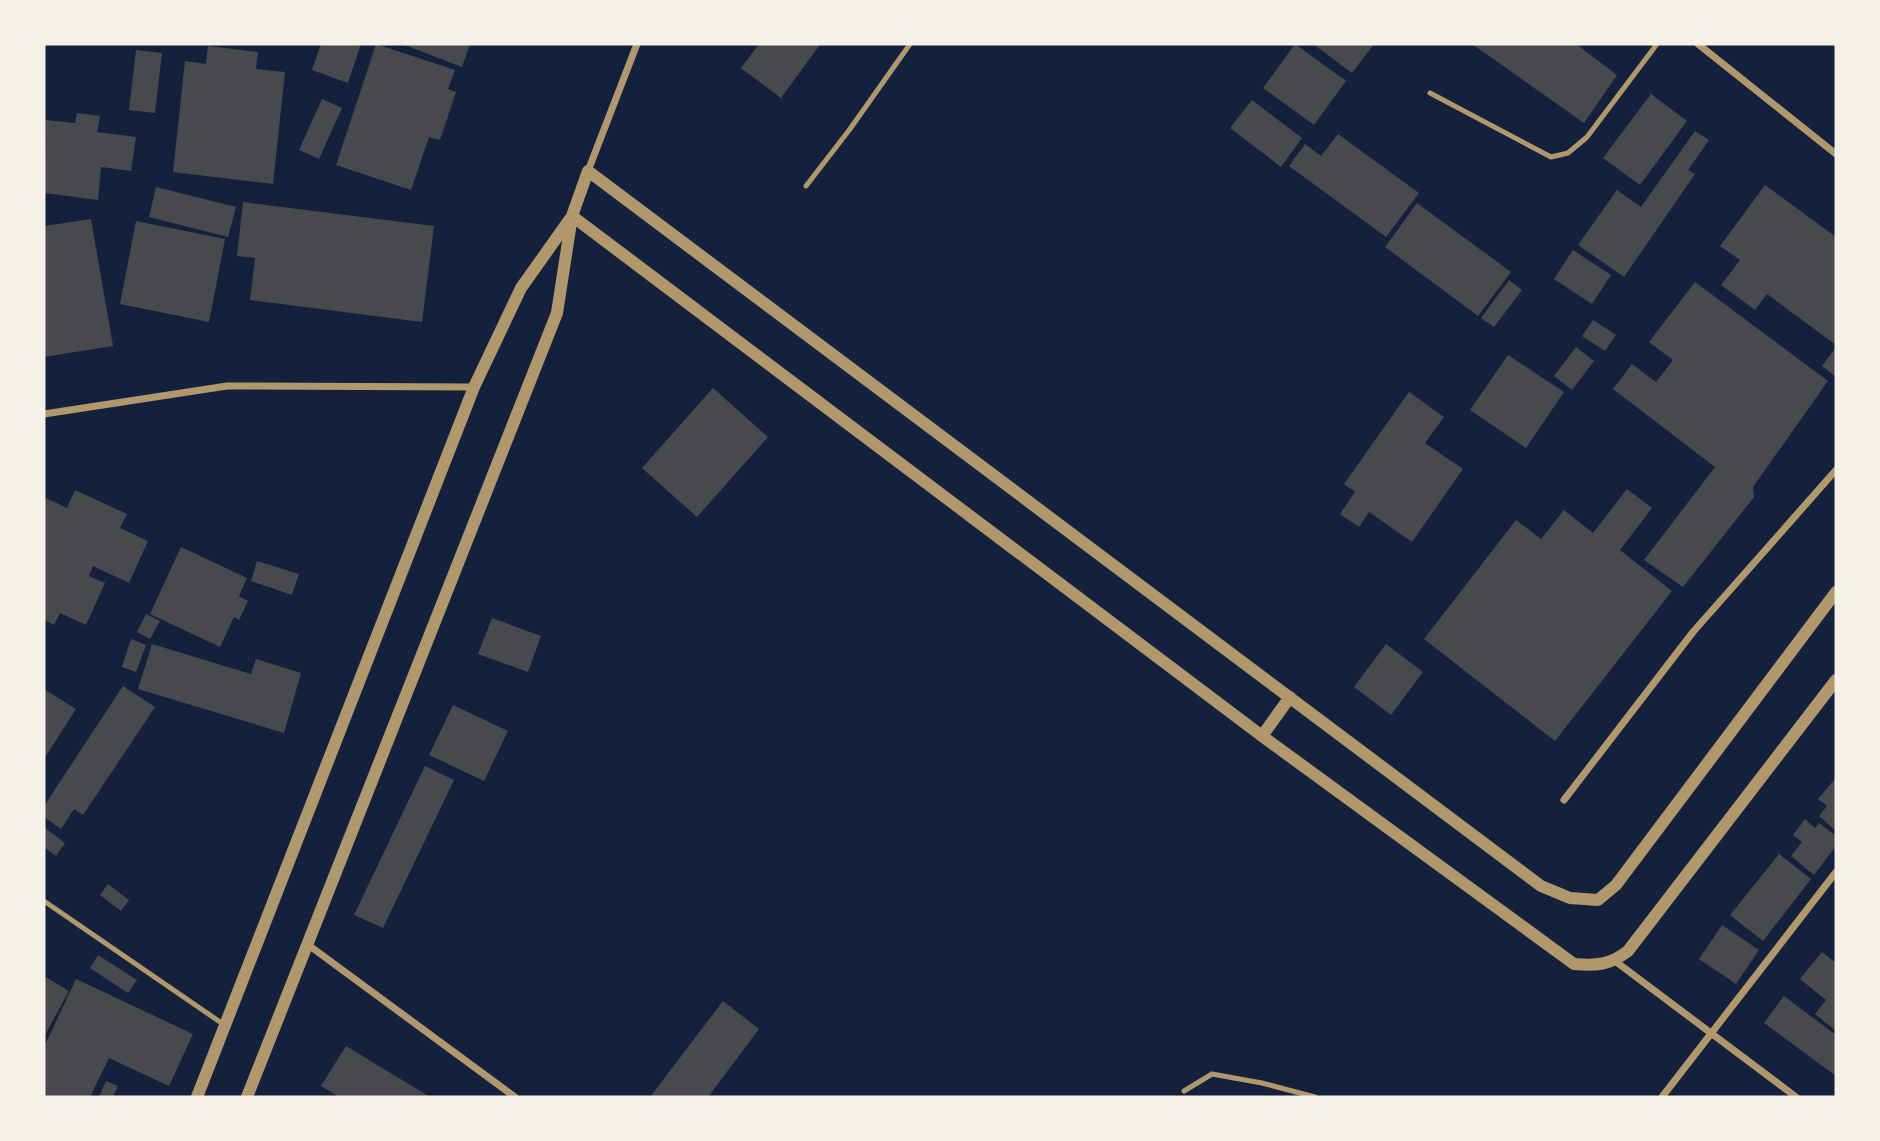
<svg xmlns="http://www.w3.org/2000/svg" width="1880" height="1141" viewBox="0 0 1880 1141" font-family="'Public Sans',sans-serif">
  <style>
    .building { fill: #48494c }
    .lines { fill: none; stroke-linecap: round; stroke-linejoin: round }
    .service { stroke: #b1986c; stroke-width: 5 }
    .minor { stroke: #b1986c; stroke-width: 7 }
    .tertiary { stroke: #b1986c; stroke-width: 12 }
  </style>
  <rect width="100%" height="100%" fill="#14213d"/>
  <path class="building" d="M321 44H361L348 83 312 70Z
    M376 44 455 70 448 89 456 92 440 140 429 137 411 190 336 165Z
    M402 44H470L462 67Z
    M759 44H816L819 46 781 98 741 68Z
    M1295 44 1346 81 1314 125 1263 88Z
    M1313 44H1374L1352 73Z
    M1472 44H1576L1617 75 1584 123Z
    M208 46 258 52 256 69 285 72 273 184 173 172 185 61 206 64Z
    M136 50 162 53 155 113 129 110Z
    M1651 94 1687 121 1640 185 1603 158Z
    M322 99 342 108 319 159 299 150Z
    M1252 100 1302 138 1281 167 1230 128Z
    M77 113 100 116 97 132 136 137 131 171 101 167 98 200 44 193 46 120 75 123Z
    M1695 131 1709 140 1688 170 1695 174 1624 277 1578 245 1617 190 1641 207Z
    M1338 134 1419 193 1386 237 1289 166 1305 144 1321 156Z
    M1765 185 1836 237V345L1767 294 1755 310 1721 285 1740 260 1720 246Z
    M156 187 236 207 228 237 149 217Z
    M243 202 434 226 422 322 250 300 255 258 237 256Z
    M1417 203 1511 272 1478 316 1385 247Z
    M91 219 113 346 44 357V226Z
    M136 221 225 239 209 322 120 304Z
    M1573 250 1611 275 1592 304 1554 279Z
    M1509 280 1522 290 1494 327 1481 318Z
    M1695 282 1828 381 1753 487 1754 497 1683 587 1644 560 1715 467 1613 389 1632 364 1656 382 1673 360 1649 342Z
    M1593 320 1616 335 1605 351 1582 336Z
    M1576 347 1594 361 1572 390 1554 376Z
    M1836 347V377L1822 366Z
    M1508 355 1564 392 1526 448 1470 410Z
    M713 388 768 437 697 517 642 468Z
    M1409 392 1444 417 1425 443 1463 469 1412 542 1369 512 1359 527 1340 514 1355 492 1344 484Z
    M1627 489 1652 508 1620 550 1672 591 1555 741 1424 639 1516 520 1541 539 1564 510 1593 533Z
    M75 490 127 514 120 528 148 541 129 583 93 566 89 576 105 583 86 625 60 613 54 625 44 620V497L67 508Z
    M181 547 247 578 239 596 248 601 239 620 234 617 220 647 150 614Z
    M257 561 299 574 292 595 251 581Z
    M146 614 160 621 150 639 137 632Z
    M492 618 541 636 528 672 478 654Z
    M131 639 146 645 136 672 122 667Z
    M152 644 251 674 256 659 301 673 284 733 138 689Z
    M1386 644 1423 672 1391 715 1354 687Z
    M123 686 155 707 83 815 74 809 61 829 44 817V806Z
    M44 689 76 709 44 759Z
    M453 705 508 731 484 781 429 755Z
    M425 766 454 780 383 928 354 915Z
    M1834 780 1836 781V831L1819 816 1827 806 1818 799Z
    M1805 819 1815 828 1819 823 1836 836V846L1814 875 1791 856 1802 842 1793 835Z
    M44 827 65 843 56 856 44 847Z
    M1779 854 1811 879 1763 941 1730 915Z
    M108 884 129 900 121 911 100 895Z
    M1722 925 1759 950 1736 984 1699 959Z
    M1822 952 1836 963V1031L1815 1014 1826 1000 1800 979Z
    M98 955 137 980 128 993 90 968Z
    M44 976 69 991 44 1037Z
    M76 979 193 1034 169 1086 109 1058 90 1097H44V1047Z
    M1784 996 1836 1035V1076L1764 1023Z
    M723 1001 759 1029 708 1097H650Z
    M346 1046 430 1097H339L321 1086Z
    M106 1081 118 1086 113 1097H99Z"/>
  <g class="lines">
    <path class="service" d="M1430 93 1551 157 1568 153 1587 137 1657 44
      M806 186 850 129 910 44
      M44 901 223 1024
      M1184 1091 1212 1074 1262 1083 1315 1097"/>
    <path class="minor" d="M1698 44 1836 154
      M588 171 637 44
      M44 414 227 386 474 387
      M1564 800 1693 632 1836 470
      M307 944 515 1097
      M1615 961 1796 1097
      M1662 1097 1836 872"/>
    <path class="tertiary" d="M572 216 1262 736 1574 964C1596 966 1610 965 1628 951L1836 680
      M1262 736 1290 697
      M197 1097 474 387 521 288 570 219
      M247 1097 557 313 572 216 588 171 1541 886 1570 898 1598 900 1616 885 1836 592"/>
  </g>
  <rect width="1880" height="1141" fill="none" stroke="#f6f1e7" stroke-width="91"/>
</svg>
